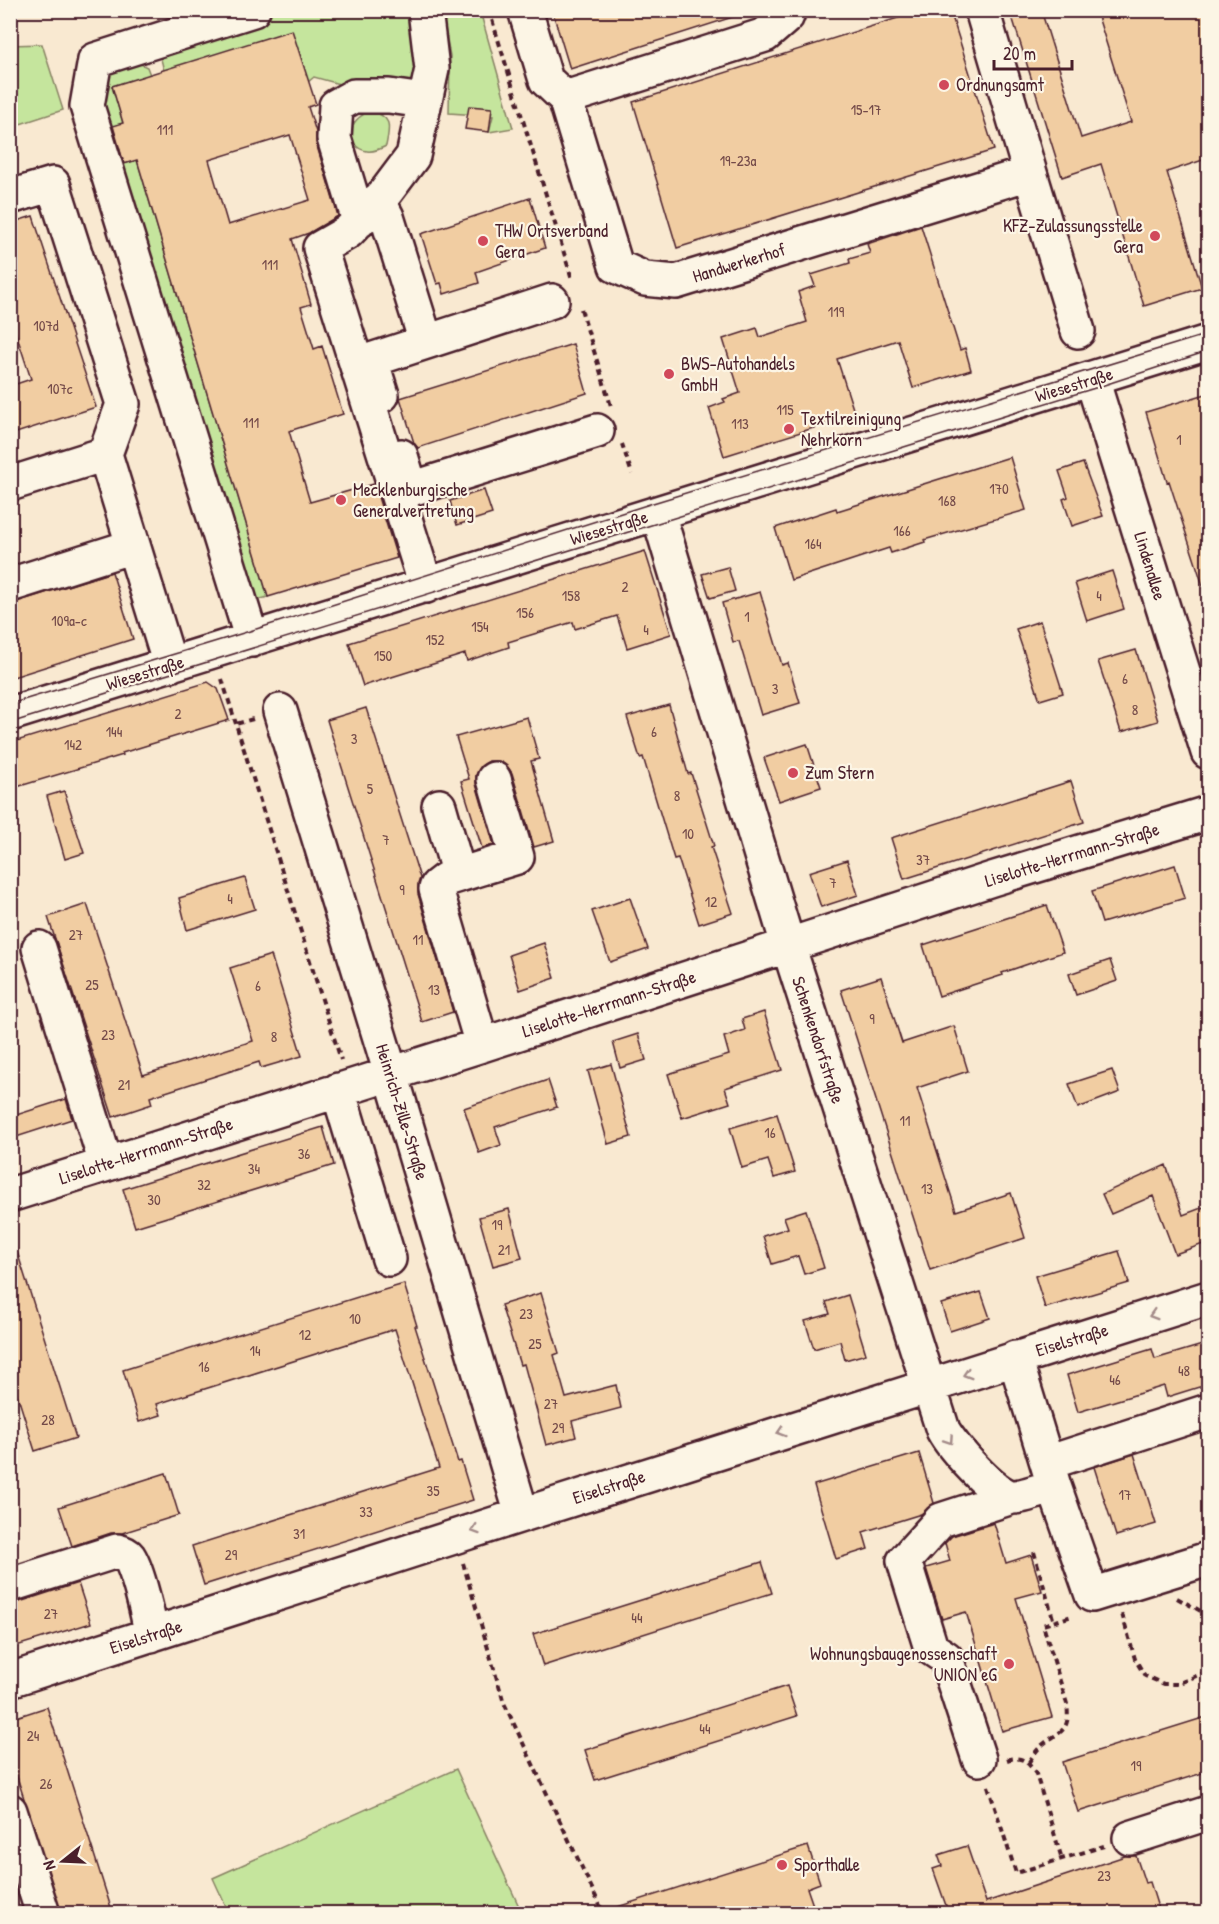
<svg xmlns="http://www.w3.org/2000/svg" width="1219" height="1924" viewBox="0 0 1219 1924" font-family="'Patrick Hand',sans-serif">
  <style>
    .green { fill: #c5e59d; stroke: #888264; stroke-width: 1.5 }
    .building { fill: #f1cda2; stroke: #4a1f2b; stroke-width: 1.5; fill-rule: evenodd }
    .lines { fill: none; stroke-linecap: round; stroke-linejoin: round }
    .minor-casing { stroke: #4a1f2b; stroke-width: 38 }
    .path { stroke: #4a1f2b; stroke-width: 4; stroke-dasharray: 6 4.5; stroke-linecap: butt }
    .minor { stroke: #fcf5e5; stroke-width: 33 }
    .tram { stroke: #4a1f2b; stroke-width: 1.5 }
    .oneway { stroke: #a38a88 }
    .poi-dot { fill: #d1495b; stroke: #fcf5e5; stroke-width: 2 }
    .labels { text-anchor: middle; stroke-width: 4.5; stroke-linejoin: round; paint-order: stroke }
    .number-label { font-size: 15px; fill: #744a49 }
    .poi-label { font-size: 18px; fill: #4a1f2b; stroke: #fcf5e5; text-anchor: start }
    .street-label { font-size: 18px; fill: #4a1f2b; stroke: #fcf5e5 }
  </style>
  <rect width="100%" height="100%" fill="#f9e9d1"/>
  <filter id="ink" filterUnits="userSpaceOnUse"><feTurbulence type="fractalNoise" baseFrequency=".0167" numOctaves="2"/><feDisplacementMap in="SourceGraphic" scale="12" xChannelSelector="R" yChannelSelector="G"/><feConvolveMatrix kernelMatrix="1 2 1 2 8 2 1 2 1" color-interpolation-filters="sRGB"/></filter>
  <g filter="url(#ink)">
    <path class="green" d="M253 11H418L427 32 412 85H343L314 77 308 82 164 71 160 55Z
      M442 11H480L513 128 489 132 493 116 449 113 450 56Z
      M42 44 63 110 11 127V45Z
      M118 53 147 67 150 75 112 86 123 123 112 126 123 164 137 160 268 597 250 602 91 84Z
      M371 112C394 116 389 129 386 146 380 149 374 152 367 151 345 148 346 117 371 112Z
      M456 1769 522 1913H229L213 1878Z"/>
    <path class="building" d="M552 10H739V15L570 69Z
      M923 10H950L994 150 677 248 633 102Z
      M1010 10H1041L1081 138 1131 122 1096 10H1209V158L1167 172 1202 288 1144 306 1101 164 1062 177Z
      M292 30 316 104 308 107 316 132V143L338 216 309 233 292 239 311 304 301 307 314 349 322 346 343 414 289 431 310 502 374 484 397 558 268 597 137 160 124 164 113 126 123 123 112 86ZM290 135 310 200 228 225 209 160Z
      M469 106 492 108 489 132 465 129Z
      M530 198 545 248 476 272 479 283 444 294 441 283 437 284 421 234Z
      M33 216 96 407 10 435V386L31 379 10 315V223Z
      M921 226 960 350 965 348 971 370 913 388 898 340 837 359 855 415 724 456 709 408 725 402 723 399 740 393 723 339 757 328 760 337 807 322 798 292 815 286 811 275 850 263 849 259 870 253 867 244Z
      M573 344 587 393 418 448 414 443 400 398Z
      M1209 393V588L1204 589 1169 481 1167 482 1146 412Z
      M1010 457 1026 510 924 540 925 542 891 553 889 548 791 580 775 528 836 508 837 511Z
      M1083 463 1103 516 1072 526 1063 499 1068 497 1059 471Z
      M484 490 492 514 457 525 450 501Z
      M645 551 671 634 627 648 617 616 575 629 573 622 508 642 509 647 467 661 465 654 363 686 349 643Z
      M728 567 735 591 710 598 702 574Z
      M1112 571 1124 609 1087 621 1075 583Z
      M112 572 133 639 10 678V604Z
      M760 592 782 665 788 663 800 703 761 715 739 641 733 642 722 603Z
      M1040 621 1063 693 1040 700 1016 629Z
      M1136 650 1158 721 1121 732 1098 661Z
      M208 682 218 689 229 720 122 753 123 755 10 789V743Z
      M669 705 688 774 691 773 714 846 711 847 733 913 699 924 678 858 674 859 643 757 640 758 627 717Z
      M366 708 420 878 418 884V894L453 1012 422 1022 327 720Z
      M527 717 539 759 531 761 554 841 534 847 512 773 507 766 499 761H489L481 766 476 775V784L494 845 482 848 461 781 469 779 456 737Z
      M807 744 821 787 779 801 764 758Z
      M1071 781 1084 822 904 879 891 838Z
      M64 791 84 853 65 859 47 796Z
      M847 860 858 895 821 907 809 872Z
      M1175 865 1185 898 1102 923 1092 891Z
      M245 878 255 909 187 930 179 898Z
      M630 898 648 949 610 962 592 911Z
      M87 904 143 1075 253 1041 230 968 271 955 302 1056 261 1068 259 1062 150 1097 152 1104 113 1117 48 917Z
      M1047 905 1063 952 1002 973 1003 975 939 996 923 945Z
      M544 943 555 978 520 990 509 955Z
      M1110 960 1117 981 1076 995 1069 974Z
      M881 977 902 1043 954 1026 968 1071 917 1088 956 1211 1011 1193 1025 1238 930 1270 841 990Z
      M764 1012 782 1070 725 1088 730 1103 682 1118 668 1074 729 1055 724 1037 745 1030 742 1019Z
      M638 1034 646 1060 620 1068 613 1042Z
      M611 1064 631 1137 608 1144 588 1071Z
      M1112 1070 1120 1092 1078 1108 1069 1084Z
      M548 1080 557 1107 495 1127 501 1145 479 1153 464 1108Z
      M66 1099 72 1119 10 1139V1117Z
      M777 1114 795 1172 774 1178 768 1160 742 1168 730 1128Z
      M323 1127 334 1165 135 1227 123 1189Z
      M1166 1165 1183 1215 1209 1205V1242L1175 1254 1153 1196 1111 1214 1102 1194Z
      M509 1209 522 1258 493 1266 479 1217Z
      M806 1210 824 1268 804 1274 798 1256 772 1264 763 1236 788 1228 784 1217Z
      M15 1245 76 1438 35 1451 10 1372V1246Z
      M1119 1251 1129 1283 1045 1308 1035 1276Z
      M404 1284 417 1326H415L458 1462 461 1461 473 1500 204 1585 192 1546 439 1468 395 1329 157 1404 161 1415 139 1422 123 1370 374 1292V1293Z
      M981 1292 990 1318 950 1331 941 1304Z
      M541 1293 559 1353 554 1355 566 1398 616 1385 621 1408 572 1421 576 1437 546 1445 524 1364 520 1365 501 1305Z
      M848 1295 866 1354 845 1360 840 1341 814 1349 805 1321 830 1314 826 1302Z
      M1209 1343V1384L1167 1397 1164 1386 1078 1412 1067 1375 1152 1349 1155 1359Z
      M919 1453 934 1503 921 1514 863 1532 868 1549 836 1559 814 1485Z
      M1134 1454 1156 1524 1116 1536 1094 1467Z
      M166 1473 179 1515 122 1533H111L72 1546 59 1507Z
      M994 1523 1006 1563 1031 1555 1042 1591 1016 1598 1052 1717 1002 1731 966 1612 942 1619 926 1568 950 1561 945 1543 952 1536Z
      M762 1562 772 1593 543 1666 533 1634Z
      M78 1583 91 1623 10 1648V1605Z
      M787 1686 797 1716 595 1780 585 1750Z
      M47 1707 79 1807 113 1914H61L10 1755V1719Z
      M1209 1716V1771L1078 1812 1062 1762Z
      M808 1846 820 1883 807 1888 816 1914H611V1909Z
      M967 1846 986 1902 1125 1856H1136L1145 1883 1150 1882 1160 1914H949L933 1869 942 1866 938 1855Z"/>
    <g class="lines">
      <g class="minor-casing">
        <path id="minor" d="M425 10 432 69 413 156 386 192 348 232 320 248 426 586
          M525 10 546 80 565 98 765 35 787 16 785 10
          M982 10 1030 173
          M565 98 616 266 645 279 676 282 1030 173 1078 331
          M10 197 53 184 123 404 105 454
          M378 200 387 217 426 342
          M359 221 334 138 336 106 354 96H389L424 101
          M1092 379 1208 752
          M382 395 371 360 552 301
          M401 456 411 489 597 431
          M10 484 105 454 170 665
          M658 513 788 945 943 1430C951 1445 995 1497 1013 1497 1024 1497 1043 1489 1054 1486
          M10 585 133 546
          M252 640 87 106 95 60 253 10
          M280 711 391 1074 522 1515
          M10 714 1208 342
          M439 806 459 875
          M39 948 106 1164
          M482 1045 436 889 437 886 446 879 517 857 494 779
          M338 1090 389 1259
          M10 1195 482 1045 992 879 1208 813
          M1015 1358 1054 1486 1092 1595 1208 1559
          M1047 1463 1208 1411
          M10 1585 117 1551C122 1552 126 1553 129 1557 138 1571 149 1618 151 1635
          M10 1680 522 1515 1208 1298
          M979 1759 946 1658 931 1648 904 1561 941 1520 1012 1497
          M10 1811 43 1914
          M1130 1838 1208 1813"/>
      </g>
      <path class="path" d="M489 10 572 279
        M581 309 611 406
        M622 444 632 474
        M222 679 236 724
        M253 719 236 724 341 1060
        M1034 1552 1054 1622
        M463 1563 504 1703 604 1914
        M1177 1598 1208 1615
        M1122 1614 1135 1659 1145 1676 1164 1684H1177L1208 1671
        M1007 1760C1022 1755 1028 1762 1036 1774L1062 1859
        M1029 1762C1032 1757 1036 1751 1041 1746 1059 1730 1071 1734 1067 1704L1043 1625 1072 1616
        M988 1786 1016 1873 1104 1846"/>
      <use href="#minor" class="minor"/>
      <path class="tram" d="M10 704 250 631 653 503 1208 334
        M10 723 1095 388 1208 351"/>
    </g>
    <defs><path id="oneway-chevron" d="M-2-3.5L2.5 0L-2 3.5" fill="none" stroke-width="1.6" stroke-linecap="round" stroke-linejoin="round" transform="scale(1.5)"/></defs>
    <g class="oneway">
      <use href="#oneway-chevron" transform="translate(1153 1315) rotate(163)"/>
      <use href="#oneway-chevron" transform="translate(967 1374) rotate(163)"/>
      <use href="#oneway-chevron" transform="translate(781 1432) rotate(162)"/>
      <use href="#oneway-chevron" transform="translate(949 1440) rotate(56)"/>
      <use href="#oneway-chevron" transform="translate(475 1530) rotate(162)"/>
    </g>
  </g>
  <g class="poi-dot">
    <circle cx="944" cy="85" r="6"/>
    <circle cx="1155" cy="236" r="6"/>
    <circle cx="483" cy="241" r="6"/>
    <circle cx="669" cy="374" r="6"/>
    <circle cx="789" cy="429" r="6"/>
    <circle cx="341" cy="500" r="6"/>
    <circle cx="793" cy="773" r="6"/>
    <circle cx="1009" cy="1664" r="6"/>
    <circle cx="782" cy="1865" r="6"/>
  </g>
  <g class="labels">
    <g class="number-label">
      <text x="866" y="115">15-17</text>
      <text x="165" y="135">111</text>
      <text x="738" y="166">19-23a</text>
      <text x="270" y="270">111</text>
      <text x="836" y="317">119</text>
      <text x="46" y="331">107d</text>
      <text x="60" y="394">107c</text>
      <text x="785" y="415">115</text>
      <text x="251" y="428">111</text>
      <text x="740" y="429">113</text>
      <text x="1179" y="445">1</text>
      <text x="999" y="494">170</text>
      <text x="947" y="506">168</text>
      <text x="902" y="536">166</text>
      <text x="813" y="549">164</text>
      <text x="625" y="592">2</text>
      <text x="571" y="601">158</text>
      <text x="1099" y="601">4</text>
      <text x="525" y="618">156</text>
      <text x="747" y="622">1</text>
      <text x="69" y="626">109a-c</text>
      <text x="480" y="632">154</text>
      <text x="646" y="635">4</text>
      <text x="435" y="645">152</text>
      <text x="383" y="661">150</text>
      <text x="1125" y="684">6</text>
      <text x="775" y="694">3</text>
      <text x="1135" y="715">8</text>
      <text x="178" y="719">2</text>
      <text x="114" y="737">144</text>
      <text x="654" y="737">6</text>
      <text x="354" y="744">3</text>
      <text x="73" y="750">142</text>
      <text x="370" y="794">5</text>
      <text x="677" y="801">8</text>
      <text x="688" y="839">10</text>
      <text x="386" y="845">7</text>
      <text x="923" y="865">37</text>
      <text x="833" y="888">7</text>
      <text x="402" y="895">9</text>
      <text x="230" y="904">4</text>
      <text x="711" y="907">12</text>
      <text x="76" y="940">27</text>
      <text x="418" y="945">11</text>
      <text x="92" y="990">25</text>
      <text x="258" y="991">6</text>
      <text x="434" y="995">13</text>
      <text x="872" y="1024">9</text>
      <text x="108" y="1040">23</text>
      <text x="274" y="1042">8</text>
      <text x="124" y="1090">21</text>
      <text x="905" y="1126">11</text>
      <text x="770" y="1138">16</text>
      <text x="304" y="1159">36</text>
      <text x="254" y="1174">34</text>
      <text x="204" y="1190">32</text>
      <text x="927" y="1194">13</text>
      <text x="154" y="1205">30</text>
      <text x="497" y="1230">19</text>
      <text x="504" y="1255">21</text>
      <text x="526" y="1319">23</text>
      <text x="355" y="1324">10</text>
      <text x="305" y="1340">12</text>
      <text x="535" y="1349">25</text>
      <text x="255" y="1356">14</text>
      <text x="204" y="1372">16</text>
      <text x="1184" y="1376">48</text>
      <text x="1115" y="1385">46</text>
      <text x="551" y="1409">27</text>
      <text x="48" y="1425">28</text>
      <text x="558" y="1433">29</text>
      <text x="433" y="1496">35</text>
      <text x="1125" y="1500">17</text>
      <text x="366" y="1517">33</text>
      <text x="299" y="1539">31</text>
      <text x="231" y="1560">29</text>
      <text x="51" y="1619">27</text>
      <text x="637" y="1623">44</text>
      <text x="705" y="1734">44</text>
      <text x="33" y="1741">24</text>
      <text x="1136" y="1771">19</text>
      <text x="46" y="1789">26</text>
      <text x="1104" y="1881">23</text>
    </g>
    <g class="poi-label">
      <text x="956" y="91">Ordnungsamt</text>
      <text x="1143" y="232" text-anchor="end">KFZ-Zulassungsstelle<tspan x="1143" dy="21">Gera</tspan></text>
      <text x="495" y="237">THW Ortsverband<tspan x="495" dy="21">Gera</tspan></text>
      <text x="681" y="370">BWS-Autohandels<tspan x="681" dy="21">GmbH</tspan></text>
      <text x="801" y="425">Textilreinigung<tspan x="801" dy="21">Nehrkorn</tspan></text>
      <text x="353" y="496">Mecklenburgische<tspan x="353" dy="21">Generalvertretung</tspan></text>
      <text x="805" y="779">Zum Stern</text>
      <text x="997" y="1660" text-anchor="end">Wohnungsbaugenossenschaft<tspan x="997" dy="21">UNION eG</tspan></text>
      <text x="794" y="1871">Sporthalle</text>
    </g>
    <g class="street-label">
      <text transform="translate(739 263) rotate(-17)" y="6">Handwerkerhof</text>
      <text transform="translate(1074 385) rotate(-17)" y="6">Wiesestraße</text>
      <text transform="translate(609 528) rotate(-17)" y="6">Wiesestraße</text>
      <text transform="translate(1150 566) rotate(73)" y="6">Lindenallee</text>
      <text transform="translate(145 673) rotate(-17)" y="6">Wiesestraße</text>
      <text transform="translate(1072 855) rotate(-17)" y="6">Liselotte-Herrmann-Straße</text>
      <text transform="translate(609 1004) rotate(-18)" y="6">Liselotte-Herrmann-Straße</text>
      <text transform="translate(818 1040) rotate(72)" y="6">Schenkendorfstraße</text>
      <text transform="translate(402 1112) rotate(73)" y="6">Heinrich-Zille-Straße</text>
      <text transform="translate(146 1151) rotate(-18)" y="6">Liselotte-Herrmann-Straße</text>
      <text transform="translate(1072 1340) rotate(-17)" y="6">Eiselstraße</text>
      <text transform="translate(609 1487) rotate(-18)" y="6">Eiselstraße</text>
      <text transform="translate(146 1637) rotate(-18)" y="6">Eiselstraße</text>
    </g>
  </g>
  <rect width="1219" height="1924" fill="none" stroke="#fcf5e5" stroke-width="36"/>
  <rect x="18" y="18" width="1183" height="1888" fill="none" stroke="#4a1f2b" stroke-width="2" filter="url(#ink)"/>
  <g transform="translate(63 1861) rotate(252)" stroke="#fcf5e5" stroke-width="4.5" paint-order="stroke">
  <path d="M0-4.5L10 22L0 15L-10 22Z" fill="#4a1f2b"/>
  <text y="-9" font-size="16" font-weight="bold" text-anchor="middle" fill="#4a1f2b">N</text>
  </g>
  <path d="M994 60v9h78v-9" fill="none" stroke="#4a1f2b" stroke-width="3"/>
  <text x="1003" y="60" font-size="18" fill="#4a1f2b" stroke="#fcf5e5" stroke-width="4.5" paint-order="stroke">20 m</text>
</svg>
